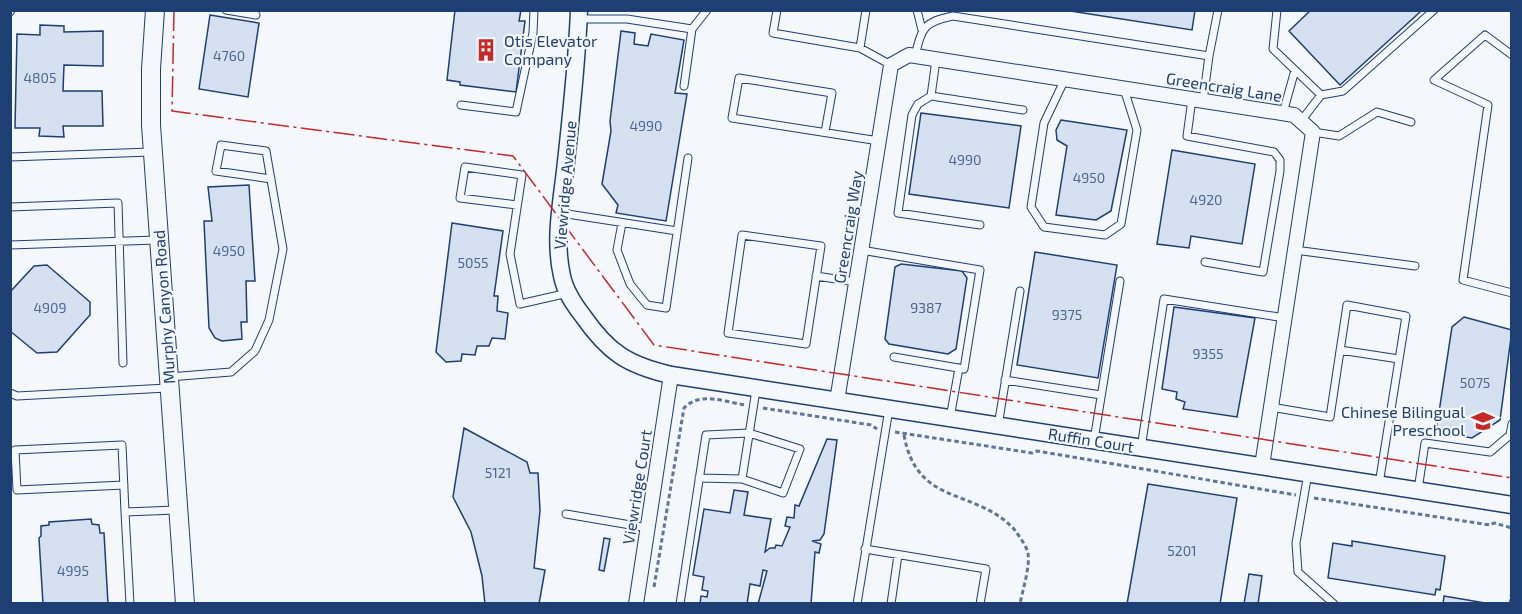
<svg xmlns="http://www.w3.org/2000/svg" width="1522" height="614" viewBox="0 0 1522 614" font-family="'Exo 2',sans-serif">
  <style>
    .building { fill: #d5e0f0; stroke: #1d3f73; stroke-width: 1.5 }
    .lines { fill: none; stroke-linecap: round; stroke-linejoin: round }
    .service-casing { stroke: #1d3f73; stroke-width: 9 }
    .minor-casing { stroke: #1d3f73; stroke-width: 16 }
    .tertiary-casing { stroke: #1d3f73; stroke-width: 19 }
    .secondary-casing { stroke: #1d3f73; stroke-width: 20 }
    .path { stroke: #5e769c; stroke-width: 3; stroke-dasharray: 4.5 3; stroke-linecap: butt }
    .service { stroke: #f4f7fb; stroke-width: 7 }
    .minor { stroke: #f4f7fb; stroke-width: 14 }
    .tertiary { stroke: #f4f7fb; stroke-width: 16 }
    .secondary { stroke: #f4f7fb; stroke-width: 18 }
    .power { stroke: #c62828; stroke-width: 1.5; stroke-dasharray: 21 4.5 3 4.5; stroke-linecap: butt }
    .labels { text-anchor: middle; stroke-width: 4.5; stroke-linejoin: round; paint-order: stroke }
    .number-label { font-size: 14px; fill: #4b6792 }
    .poi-label { font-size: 16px; fill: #1d3f73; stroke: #f4f7fb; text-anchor: start }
    .street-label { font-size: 16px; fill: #1d3f73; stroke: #f4f7fb }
  </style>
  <rect width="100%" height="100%" fill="#f4f7fb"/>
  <path class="building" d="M455 10H521L519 21H525L516 92 460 85V82L447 80Z
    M1064 10H1195L1192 30Z
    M1311 10H1418L1420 12 1340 85 1289 31Z
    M210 15 259 23 248 97 199 89Z
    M40 25 64 26V32L103 31V66L64 65 63 91H102L103 126H63L64 137 39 136 40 128H15L17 34 40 35Z
    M621 31 635 33 634 44 648 46 651 34 684 40 675 93 687 94 666 221 616 213 618 205 602 184 611 131 610 121Z
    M921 113 1021 126 1009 208 909 194Z
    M1061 120 1127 130 1111 211 1096 220 1056 215 1067 146 1057 140 1056 130Z
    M1172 150 1255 164 1242 244 1191 236 1189 248 1157 244Z
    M249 185 255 281H246L247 322H241L242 339 222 341 215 338 209 328 204 221H212L208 187Z
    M452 223 503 231 494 296H498L497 311 508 313 505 339 492 338 489 346H477L475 355 462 354 461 361 446 362 436 352Z
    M1035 252 1117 265 1098 378 1017 365Z
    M901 264 962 271 967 278 956 349 948 354 889 344 885 339 895 267Z
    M47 265 90 302V315L57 352 37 353 10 331V292L34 266Z
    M1174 307 1255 318 1237 417 1183 409 1185 402 1176 399 1177 392 1162 389Z
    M1464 317 1512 330 1500 420 1472 438 1436 432 1452 327Z
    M464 428 527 462 530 473H538L540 511 534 568 545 570 539 604H485L482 576 471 532 453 497Z
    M827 439 837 440 824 534 820 540 812 541 821 544 819 553 815 552 811 604H758L767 571 763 570 760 586 750 584 747 604H700L701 596 707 597 708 591 702 590 704 577 693 575 704 509 730 513 734 490 748 492 744 515 771 519 765 552 770 548H775L776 545 782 546 790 527 785 526 787 517 794 518 795 505 799 506Z
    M1148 484 1237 498 1220 604H1127Z
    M91 519 92 524 99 525 100 533H104L108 604H43L39 538 41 536V526L49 525V522Z
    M604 538 610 539 604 571 599 570Z
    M1352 541 1445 556 1440 590 1436 589 1435 595 1328 578 1333 543 1352 546Z
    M1249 574 1262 576 1258 604H1244Z
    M1444 596 1491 604H1443Z"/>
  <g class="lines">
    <g class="service-casing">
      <path id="service" d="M226 10 256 15
        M777 10 773 33 860 48 891 65
        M917 10 922 30
        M1277 10 1273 49 1321 95
        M10 12 11 10
        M579 19H627L692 29 684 86
        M692 29 707 10
        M860 48 866 10
        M1512 55 1485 35 1434 80 1488 105 1463 280 1512 293
        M915 56C922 28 923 22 953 16L1209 56 1203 101
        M1209 56 1218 10
        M936 60 931 96 1023 110
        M1065 79 1044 123 1031 207 1044 227 1105 235 1121 224 1137 130 1124 89
        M931 96 918 104 912 115 898 213 980 225
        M1192 99 1187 136 1274 152 1280 160V171L1263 272 1205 262
        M461 105 516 112 533 33 534 10
        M1283 113 1295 70
        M1301 121 1321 95 1343 91 1434 10
        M825 132 832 93 739 78 732 118 879 141
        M1313 132 1339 136 1377 112 1411 122
        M10 157 151 152
        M517 205 460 198 465 167 522 175 510 254 520 304 568 293
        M10 207 118 203 123 363
        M561 213 677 231
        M622 223 617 250 630 284 647 305 666 308 688 158
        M742 235 821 246 806 344 728 333Z
        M10 245 157 240
        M861 250 980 270 964 369 894 357
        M1295 250 1415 266
        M816 276 856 282
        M1340 350 1399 359
        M169 377 231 372 255 351 269 320 283 249 266 151 221 145 216 171 271 179
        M1005 380 1101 395
        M10 393 17 396 167 388
        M1271 407 1330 417 1347 305 1406 316 1379 484
        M950 418 959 368
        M998 426 1020 291
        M1094 440 1120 281
        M1141 448 1164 299 1285 318
        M1308 473 1296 543 1298 572 1334 604
        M742 479 756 390
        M124 485 17 490 15 450 122 445 125 512
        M1418 490 1425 443 1490 452 1510 435 1512 424
        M566 514 648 528
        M865 549 986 569 980 604
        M130 604 125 512 176 510
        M680 604 706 435 749 433 800 449 783 493 742 479 699 478
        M857 604 889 409
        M891 604 898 555"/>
    </g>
    <g class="minor-casing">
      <path id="minor" d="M837 401 891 65 909 55 1294 115 1313 132 1262 466
        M636 604 671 375"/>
    </g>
    <g class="tertiary-casing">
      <path id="tertiary" d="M579 10C577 64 571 117 565 171 561 205 554 241 562 276 565 291 573 303 583 316 608 352 627 365 671 375L1512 505"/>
    </g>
    <g class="secondary-casing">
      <path id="secondary" d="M155 10 151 69V125L185 604"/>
    </g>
    <path class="path" d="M763 408 871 425 877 429
      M895 432 1032 453 1037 451 1296 495
      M904 435C917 507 974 487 1014 529 1019 536 1026 545 1028 553 1030 568 1023 588 1020 604
      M1314 498 1490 525 1494 523 1512 528
      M654 587 684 408C700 391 725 402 745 405
      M1510 604 1512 590"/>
    <use href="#service" class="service"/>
    <use href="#minor" class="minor"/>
    <use href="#tertiary" class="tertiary"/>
    <use href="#secondary" class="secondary"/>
    <path class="power" d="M174 10 172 111 513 156 654 345 1512 478"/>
  </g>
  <defs>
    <g id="building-bare" transform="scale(1.8)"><path d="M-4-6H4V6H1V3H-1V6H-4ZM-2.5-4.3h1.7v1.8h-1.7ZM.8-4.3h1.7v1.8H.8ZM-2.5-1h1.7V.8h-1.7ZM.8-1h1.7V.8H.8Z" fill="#c62828" stroke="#f4f7fb" stroke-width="2.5" paint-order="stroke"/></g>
    <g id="school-bare" transform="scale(1.8)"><path d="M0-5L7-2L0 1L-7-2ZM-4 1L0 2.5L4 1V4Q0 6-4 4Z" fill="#c62828" stroke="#f4f7fb" stroke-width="2.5" paint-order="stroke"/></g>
  </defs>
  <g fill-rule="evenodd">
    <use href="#building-bare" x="486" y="50"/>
    <use href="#school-bare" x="1483" y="421"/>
  </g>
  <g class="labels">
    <g class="number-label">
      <text x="229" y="61">4760</text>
      <text x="40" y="83">4805</text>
      <text x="646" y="131">4990</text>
      <text x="965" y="165">4990</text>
      <text x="1089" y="183">4950</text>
      <text x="1206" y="205">4920</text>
      <text x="229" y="256">4950</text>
      <text x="473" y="268">5055</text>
      <text x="50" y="313">4909</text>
      <text x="926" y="313">9387</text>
      <text x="1067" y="320">9375</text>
      <text x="1208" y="359">9355</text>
      <text x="1475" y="388">5075</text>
      <text x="498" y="478">5121</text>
      <text x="1182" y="556">5201</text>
      <text x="73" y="576">4995</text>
    </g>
    <g class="poi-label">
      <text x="504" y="47">Otis Elevator<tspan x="504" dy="18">Company</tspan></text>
      <text x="1465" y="418" text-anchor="end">Chinese Bilingual<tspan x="1465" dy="18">Preschool</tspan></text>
    </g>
    <g class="street-label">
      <text transform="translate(1224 87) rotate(9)" y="6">Greencraig Lane</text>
      <text transform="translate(565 185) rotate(-85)" y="6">Viewridge Avenue</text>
      <text transform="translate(848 227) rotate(-81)" y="6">Greencraig Way</text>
      <text transform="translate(164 307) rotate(-94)" y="6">Murphy Canyon Road</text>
      <text transform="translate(1091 440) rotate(9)" y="6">Ruffin Court</text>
      <text transform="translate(637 487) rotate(-81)" y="6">Viewridge Court</text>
    </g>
  </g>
  <rect width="1522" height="614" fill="none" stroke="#1d3f73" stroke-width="24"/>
</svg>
